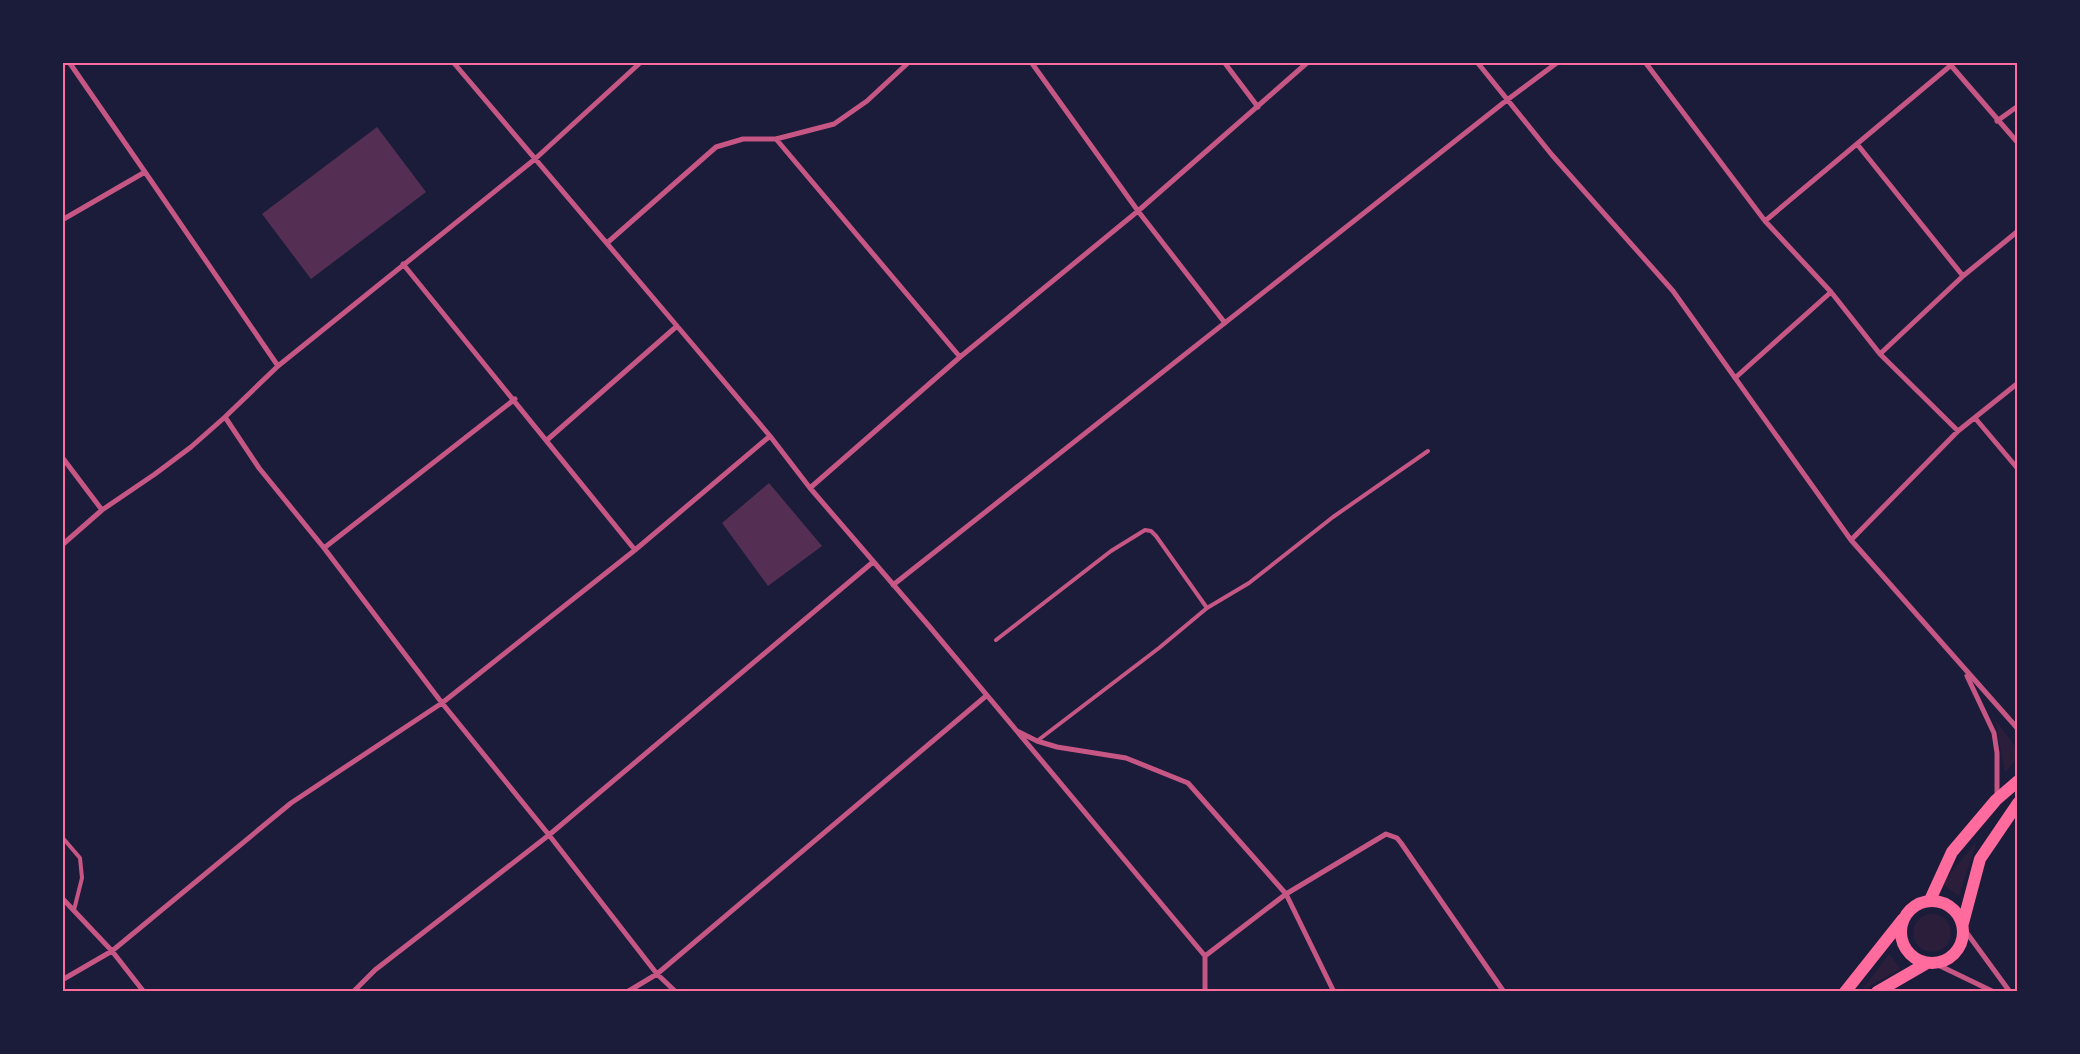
<svg xmlns="http://www.w3.org/2000/svg" width="2080" height="1054" viewBox="0 0 2080 1054" font-family="Lora,serif">
  <style>
    .green { fill: #2a1e3b }
    .building { fill: #542f53 }
    .lines { fill: none; stroke-linecap: round; stroke-linejoin: round }
    .service { stroke: #c65784; stroke-width: 4 }
    .minor { stroke: #c65784; stroke-width: 5 }
    .primary { stroke: #ff6b9d; stroke-width: 12 }
    .neatline { fill: none; stroke: #ff6b9d; stroke-width: 2 }
  </style>
  <rect width="100%" height="100%" fill="#1b1b3a"/>
  <path class="green" d="M1995 719 2017 749V758L2005 773Z
    M1977 841 1959 896 1942 884Z
    M1913 933a19 19 0 1 1 38 0a19 19 0 1 1-38 0Z
    M1889 954 1901 969 1862 990Z"/>
  <path class="building" d="M377 127 426 192 311 279 262 214Z
    M769 483 822 546 768 586 722 523Z"/>
  <g class="lines">
    <path class="service" d="M996 640 1111 551 1145 530 1151 531 1156 536 1207 608
      M1037 741 1159 648 1207 608 1249 583 1333 517 1428 451
      M62 837 80 858 82 878 74 910"/>
    <path class="minor" d="M453 62 677 326 770 436 810 488 929 626 1205 956 1286 894 1386 834 1397 838 1401 843 1504 992
      M1031 62 1138 211 1225 323
      M1224 62 1258 107
      M1477 62 1552 155 1673 291 1851 540 2018 729
      M1645 62 1765 221 1831 292 1880 354 1958 431
      M1948 62 2018 143
      M1997 121 2018 106
      M776 139 960 357
      M1857 144 1963 276
      M145 172 278 366
      M62 220 145 172 69 62
      M1765 221 1950 66
      M607 243 716 147 743 139H776L834 124 867 101 909 62
      M403 264 635 550
      M1880 354 1963 276 2018 231
      M1735 378 1831 292
      M225 417 259 468 324 548 442 703 549 835 657 974 676 992
      M1975 418 2018 469
      M547 440 677 326
      M62 457 102 510
      M810 488 960 357 1138 211 1308 62
      M1851 540 1958 431 2018 383
      M62 545 102 510 155 474 191 447 225 417 278 366 535 159 641 62
      M324 548 515 399
      M893 585 1507 100 1558 62
      M1967 676 1994 733 1997 753V797
      M1017 731 1037 741 1057 747 1126 758 1188 783 1286 894 1334 992
      M62 898 112 951 144 992
      M1964 929 2010 992
      M1205 956V992
      M1934 963 1994 992
      M62 980 112 951 291 803 442 703 635 550 770 436
      M353 992 375 970 549 835 873 562
      M627 992 657 974 986 696"/>
    <path class="primary" d="M1930 900 1952 852 1996 800 2018 781
      M1901 932a31 31 0 1 1 62 0a31 31 0 1 1-62 0Z
      M1963 923 1980 859 2018 803
      M1845 992 1903 919
      M1877 992 1927 963"/>
  </g>
  <rect width="2080" height="1054" fill="none" stroke="#1b1b3a" stroke-width="128"/>
  <rect x="64" y="64" width="1952" height="926" class="neatline"/>
</svg>
